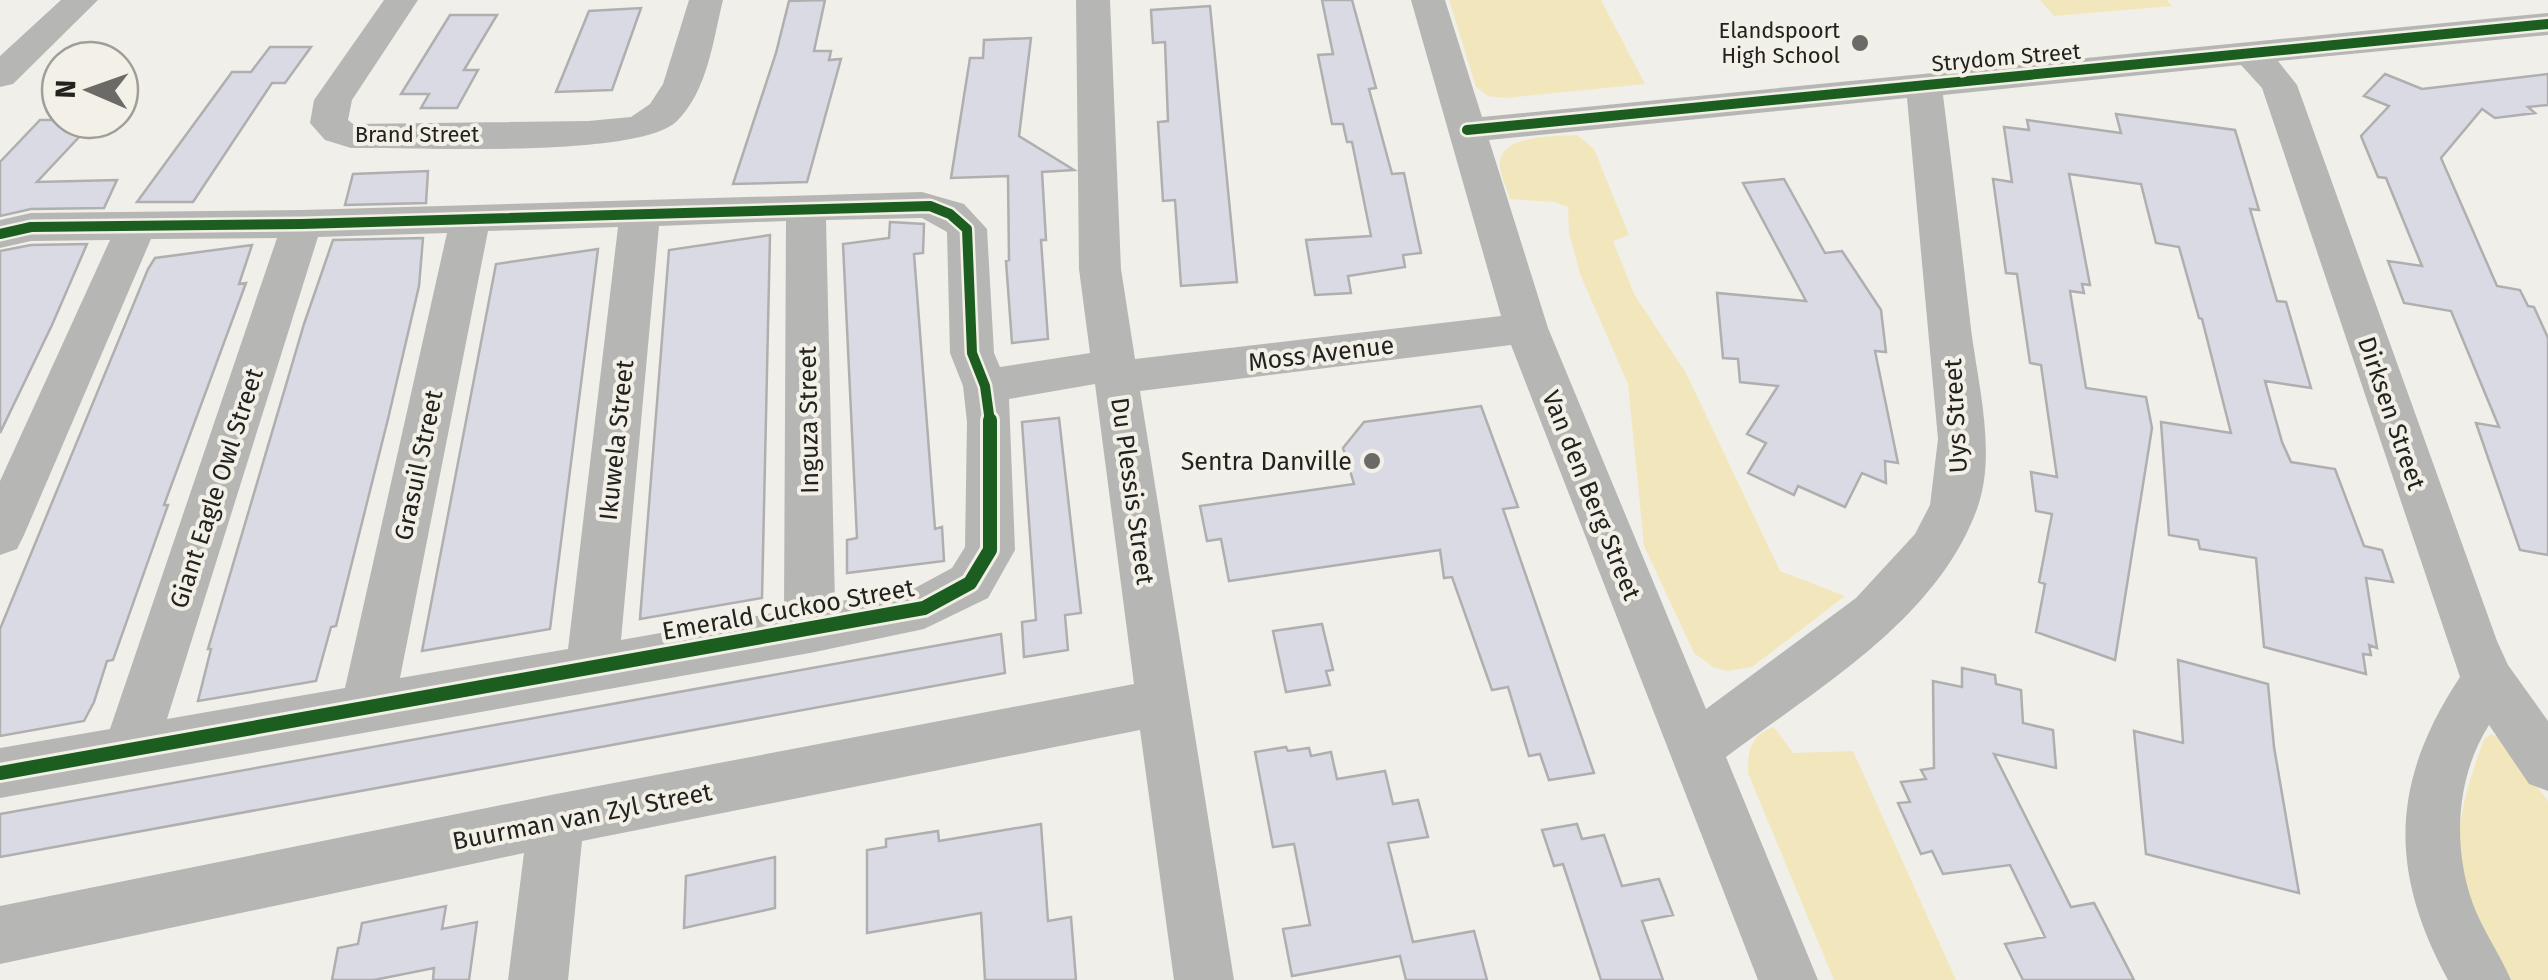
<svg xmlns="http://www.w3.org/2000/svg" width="2548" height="980" viewBox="0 0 2548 980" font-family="'Fira Sans',sans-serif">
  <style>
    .green { fill: #f2e7bc }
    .building { fill: #d9dae4; stroke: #b0afaf; stroke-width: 2.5 }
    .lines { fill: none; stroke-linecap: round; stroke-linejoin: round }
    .minor { fill: #b6b6b4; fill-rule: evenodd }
    .cycleway-far1-casing { stroke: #f3f1e7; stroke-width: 15 }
    .cycleway-casing { stroke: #f3f1e7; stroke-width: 20 }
    .cycleway-far1 { stroke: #1b5e20; stroke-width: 10 }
    .cycleway { stroke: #1b5e20; stroke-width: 14 }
    .poi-dot { fill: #6b6a66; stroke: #f3f1e7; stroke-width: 4 }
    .labels { text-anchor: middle; stroke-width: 8; stroke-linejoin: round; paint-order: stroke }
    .far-poi-label { font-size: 22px; fill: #23221f; stroke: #f3f1e7; text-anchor: end }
    .far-street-label { font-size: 22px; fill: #23221f; stroke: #f3f1e7 }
    .street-label { font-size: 25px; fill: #23221f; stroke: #f3f1e7 }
    .poi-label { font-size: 25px; fill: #23221f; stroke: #f3f1e7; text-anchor: end }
  </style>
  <rect width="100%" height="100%" fill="#f0efea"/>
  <path class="green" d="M1449 0H1601L1645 84 1505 98 1488 96 1476 87Z
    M2040 0H2167L2172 6 2054 16Z
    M1577 135 1594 149 1629 235 1613 241 1634 294 1686 373 1780 571 1845 596 1752 667 1728 671 1715 668 1694 653 1644 546 1628 384 1580 274 1569 233 1568 207 1554 202 1510 199C1507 189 1501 177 1500 167 1497 133 1555 137 1577 135Z
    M1774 727 1793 753 1853 751 1956 980H1834L1748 773C1748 749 1751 735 1774 727Z
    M2491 734 2501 739 2548 801V980H2508C2494 950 2472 918 2464 886 2450 834 2467 787 2484 739Z"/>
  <path class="building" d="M825 0 814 51H831L829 60 841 59 807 182 733 184 776 53 789 1Z
    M1322 0H1352L1376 88 1369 89 1392 174 1404 173 1421 253 1403 255 1405 267 1348 276 1351 293 1315 295 1306 240 1371 236 1352 142H1347L1343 124H1332L1318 55 1333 54Z
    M1210 6 1237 282 1181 286 1175 200 1163 201 1158 122 1168 121 1165 42 1153 43 1151 10Z
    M641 8 612 90 556 92 589 11Z
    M450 15H497L464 70H478L457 108H421L429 94H401Z
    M1031 38 1019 136 1074 170 1042 172 1046 240H1041L1048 339 1012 343 1006 261 1009 260 1008 176 951 178 970 58H983L984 40Z
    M270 47H311L285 83H272L193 202H137L232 72H251Z
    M2385 74 2422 89 2548 74V105L2528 107 2535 113 2495 118 2482 109 2441 158 2497 286 2520 290 2528 306 2534 307 2548 338V555L2520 550 2476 423 2499 427 2451 311 2404 303 2388 261 2422 266 2386 178 2378 177 2361 136 2389 106 2364 96Z
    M2116 114 2235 130 2259 210 2250 209 2277 301 2286 302 2311 388 2265 381 2282 442 2291 462 2335 469 2364 546 2382 550 2393 582 2366 578 2377 648 2369 645 2371 655 2363 654 2366 674 2264 647 2256 558 2200 549 2198 540 2169 535 2161 422 2231 433 2202 319 2199 318 2179 247 2156 243 2141 184 2069 174 2090 285 2082 284 2084 293 2070 291 2086 388 2146 397 2152 428 2115 660 2036 632 2045 584 2039 582 2052 514 2036 511 2031 472 2057 477 2041 365 2030 363 2017 274 2006 273 1993 179 2012 182 2004 127 2029 130 2027 120 2121 133Z
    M40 120H95L37 182 117 180 104 208 31 209 0 216V162Z
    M428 171 426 203 345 205 353 174Z
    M1784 179 1825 253 1842 251 1881 310 1886 352 1875 351 1898 463 1885 461 1886 483 1862 473 1845 507 1798 486 1794 495 1748 473 1766 443 1747 434 1778 386 1740 382 1738 359 1723 358 1717 293 1806 301 1743 183Z
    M890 222 924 224 923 253 914 254 935 529 942 527 944 561 847 573V540L857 538 843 244 889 238Z
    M770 235 762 598 640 619 669 250Z
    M423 238 419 286 388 419 336 626 331 627 316 681 198 701 211 649H208L304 324 333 240Z
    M87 244 52 325 0 433V251L31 245Z
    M252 245 239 284 246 283 164 505H168L113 660 107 661 94 702 84 721 0 736V629L148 269 155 258Z
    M598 249 550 629 422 651 496 264Z
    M1481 406 1518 507 1503 509 1594 773 1549 780 1540 754 1529 756 1508 687 1492 690 1452 577 1444 578 1440 550 1229 581 1221 539 1207 541 1200 506 1354 484 1343 448 1364 422Z
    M1059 418 1081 613 1065 615 1068 650 1024 657 1022 622 1036 620 1022 422Z
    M1322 624 1333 670 1326 671 1330 685 1286 692 1273 631Z
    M1001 634 1005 673 0 857V814Z
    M2178 660 2268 684 2274 747 2299 893 2146 854 2134 731 2183 743Z
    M1962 668 1995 675 1996 684 2021 690 2023 723 2053 730 2056 768 1994 754 2071 907 2094 903 2134 980H2023L2005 944 2045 937 2010 865 1943 874 1932 851 1921 854 1898 803 1910 802 1901 782 1926 779 1921 770 1934 768 1933 681 1962 687Z
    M1286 747 1288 751 1309 748 1311 756 1331 752 1337 779 1385 771 1393 804 1418 800 1428 837 1388 843 1413 942 1474 931 1487 980H1406L1400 956 1292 976 1283 929 1310 925 1294 844 1273 847 1255 752Z
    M1041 824 1048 921 1071 917 1076 980H985L981 913 867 933V850L886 847V839L938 831 939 841Z
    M1577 824 1582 839 1604 835 1622 886 1659 879 1673 915 1642 921 1663 980H1601L1563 864 1554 866 1542 830Z
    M775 857V908L684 928 686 876Z
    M446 906 442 929 477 922 469 980H433L434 968 374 980H332L338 948 358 944 362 923Z"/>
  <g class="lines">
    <path class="minor" d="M61 0H98L13 84 0 87V56Z
      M384 0H418L352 100 348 120 353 124 588 121 631 117 650 104 663 84 689 0H723C713 40 708 90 677 121 638 159 413 147 351 148L325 140 310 123 314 100Z
      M1076 0H1110L1121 269 1135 359 1501 316 1411 0H1445L1482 117 2548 13V35L2278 61 2297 85 2497 641 2508 665 2548 721V791L2529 784 2489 725C2456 777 2452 846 2473 904 2483 931 2500 954 2511 980H2448C2388 870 2391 781 2460 677L2262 88 2241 65 1943 95C1953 173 1962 251 1971 329 1978 385 1997 454 1977 509 1936 621 1816 689 1726 757L1818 980H1758L1511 345 1140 391 1234 980H1174L1140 730 582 841 568 980H508L524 853 0 964V906L556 794 1134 684 1095 384 1009 399 1015 550 988 598 924 629 810 653 0 798V748L110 729 277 238 151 239 24 535 17 549 0 555V481L110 240 31 241 0 248V220L31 213 302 210 922 192 964 204 987 229 994 353 1000 367 1090 353 1079 269ZM1907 98 1938 439 1930 505 1915 534 1856 598 1706 709 1548 328 1489 140ZM922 218 947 232 950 353 963 386 967 422 965 547 952 568 915 588 835 602 826 220ZM786 221 784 611 621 640 659 226ZM618 227 568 649 400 678 488 231ZM447 233 345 688 167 719 318 237Z"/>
    <g class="cycleway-far1-casing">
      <path id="cycleway-far1" d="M1467 130 2548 24
        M0 234 31 227 302 224 930 206 950 214 967 229 972 353 985 386 990 422"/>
    </g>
    <g class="cycleway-casing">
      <path id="cycleway" d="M0 773 924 608 970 583 990 550V420"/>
    </g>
    <use href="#cycleway-far1" class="cycleway-far1"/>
    <use href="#cycleway" class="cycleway"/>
  </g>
  <g class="poi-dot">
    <circle cx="1860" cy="43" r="10"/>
    <circle cx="1372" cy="461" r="10"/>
  </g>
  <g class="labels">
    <g class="far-poi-label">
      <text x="1840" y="38">Elandspoort<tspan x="1840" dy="25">High School</tspan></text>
    </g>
    <g class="far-street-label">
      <text transform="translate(2006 57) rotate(-5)" y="8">Strydom Street</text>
      <text x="417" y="142">Brand Street</text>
    </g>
    <g class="street-label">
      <text transform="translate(1321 353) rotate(-7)" y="9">Moss Avenue</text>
      <text transform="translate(2392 413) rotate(71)" y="9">Dirksen Street</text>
      <text transform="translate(1955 416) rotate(-93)" y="9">Uys Street</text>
      <text transform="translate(808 420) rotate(-91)" y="9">Inguza Street</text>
      <text transform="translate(616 440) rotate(-84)" y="9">Ikuwela Street</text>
      <text transform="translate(418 465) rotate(-78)" y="9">Grasuil Street</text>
      <text transform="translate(216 488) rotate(-72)" y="9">Giant Eagle Owl Street</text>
      <text transform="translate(1133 491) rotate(82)" y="9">Du Plessis Street</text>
      <text transform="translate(1592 495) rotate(68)" y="9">Van den Berg Street</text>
      <text transform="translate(788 609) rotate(-10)" y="9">Emerald Cuckoo Street</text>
      <text transform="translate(582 816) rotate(-11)" y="9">Buurman van Zyl Street</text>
    </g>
    <g class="poi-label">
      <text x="1352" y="470">Sentra Danville</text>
    </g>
  </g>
  <g transform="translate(90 90) rotate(272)"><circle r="48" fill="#f3f1e7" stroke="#a09e97" stroke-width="2.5"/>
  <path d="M0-8L18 38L0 25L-18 38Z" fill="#6b6a66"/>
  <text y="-15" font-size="28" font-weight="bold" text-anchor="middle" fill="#23221f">N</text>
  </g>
</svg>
